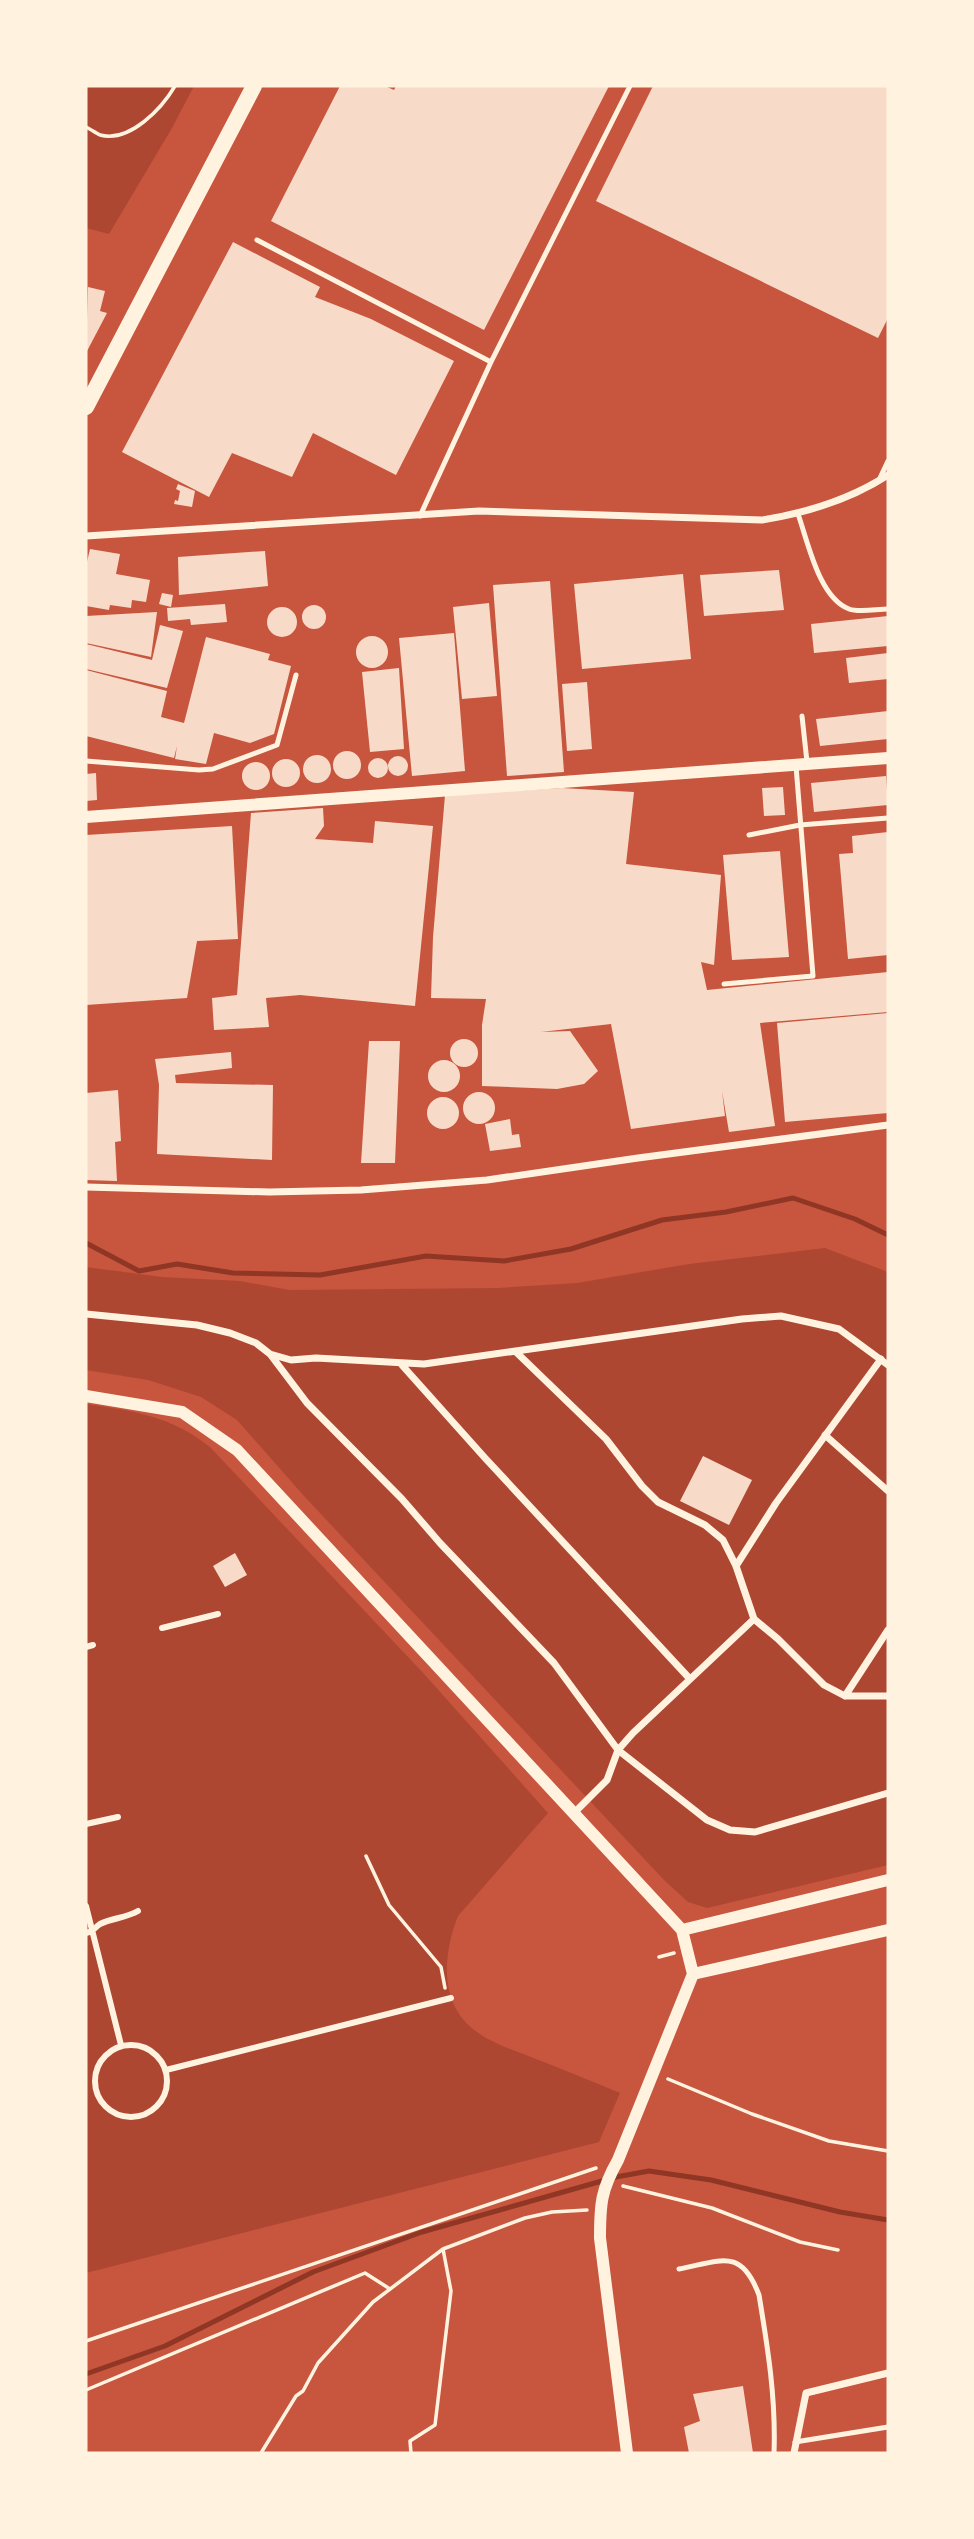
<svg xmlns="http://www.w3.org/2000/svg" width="974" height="2539" viewBox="0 0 974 2539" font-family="Mulish,sans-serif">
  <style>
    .green { fill: #ae4732 }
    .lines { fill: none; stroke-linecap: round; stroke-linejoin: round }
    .stream { stroke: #8f3625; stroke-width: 5 }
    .building { fill: #f7dbc8 }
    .path { stroke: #fff3e0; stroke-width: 3.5 }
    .service { stroke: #fff3e0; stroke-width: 5 }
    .pedestrian { stroke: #fff3e0; stroke-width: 6 }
    .minor { stroke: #fff3e0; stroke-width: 7 }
    .tertiary { stroke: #fff3e0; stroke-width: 12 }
    .primary { stroke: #fff3e0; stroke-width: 16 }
  </style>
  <rect width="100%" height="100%" fill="#c8553d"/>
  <path class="green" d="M86 86H194L172 128 109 234 86 228Z
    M825 1248 888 1272V1865L707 1908 688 1902 664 1880 304 1496 237 1420 201 1397 148 1380 86 1370V1267L162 1277 240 1281 289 1290 498 1288 577 1283 689 1264Z
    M86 1404C134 1411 171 1416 210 1447L425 1675 548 1813 458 1916C443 1954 438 2005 477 2032 495 2045 516 2051 536 2059 564 2070 592 2081 620 2093L599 2142 86 2273Z"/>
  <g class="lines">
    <path class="stream" d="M86 1243 139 1271 177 1264 233 1273 320 1275 426 1256 504 1261 571 1249 662 1220 726 1212 793 1198 855 1219 888 1235
      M86 2374 165 2346 313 2272 422 2232 616 2177 649 2171 711 2180 840 2212 888 2220"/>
  </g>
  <path class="building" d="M340 86H385L394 90 396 86H609L484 330 271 221Z
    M653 86H888V318L878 338 596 201Z
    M233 242 320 287 315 297 371 319 454 361 396 475 313 433 292 477 232 453 209 497 122 452Z
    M88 287 105 291 100 311 107 313 86 353Z
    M178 484 195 491 192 507 174 504 175 500 178 501 180 491 176 489Z
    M90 549 120 554 116 574 150 580 146 602 132 600 131 608 110 605 109 610 86 606V566Z
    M265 551 268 586 179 595 178 557Z
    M779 570 784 610 704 616 700 575Z
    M683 574 691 659 582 669 574 584Z
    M550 581 564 772 507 776 493 585Z
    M162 593 173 595 171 607 159 604Z
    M489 603 497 696 462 699 453 607Z
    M225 604 227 622 191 625 190 619 168 621 167 608Z
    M302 617a12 12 0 1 1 24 0a12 12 0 1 1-24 0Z
    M267 622a15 15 0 1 1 30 0a15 15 0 1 1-30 0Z
    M157 612 151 657 86 643V616Z
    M888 616V646L814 653 811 624Z
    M160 625 183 631 167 688 86 669V644L152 660Z
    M454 633 465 771 412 776 399 638Z
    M356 652a16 16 0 1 1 32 0a16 16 0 1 1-32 0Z
    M206 637 270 654 268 660 291 666 274 734 250 743 214 733 206 764 175 759 177 746 174 758 86 736V670L167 691 161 717 184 723Z
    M888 653V679L849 683 846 658Z
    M399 668 404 749 370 752 362 672Z
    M587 682 592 749 567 751 562 684Z
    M888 711V739L820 746 816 719Z
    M333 765a14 14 0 1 1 28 0a14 14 0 1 1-28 0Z
    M303 769a14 14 0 1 1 28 0a14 14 0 1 1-28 0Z
    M388 766a10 10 0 1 1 20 0a10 10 0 1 1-20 0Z
    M368 768a10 10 0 1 1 20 0a10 10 0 1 1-20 0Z
    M272 773a14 14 0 1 1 28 0a14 14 0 1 1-28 0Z
    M242 776a14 14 0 1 1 28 0a14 14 0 1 1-28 0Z
    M96 773 97 800 86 801V774Z
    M886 776 888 805 814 812 811 783Z
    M783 787 785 815 764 816 762 788Z
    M562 788 634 792 626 864 721 875 714 965 701 962 707 990 888 972V1012L760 1023 775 1126 729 1132 722 1091 725 1116 631 1129 611 1024 541 1032 570 1031 598 1071 584 1084 557 1089 482 1086V1025L486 999 431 998 433 937 445 795Z
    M323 808 324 826 315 839 373 843 375 821 433 826 415 1006 300 995 266 998 269 1027 214 1030 212 998 237 995 251 813Z
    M232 826 238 939 197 941 187 998 86 1005V835Z
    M888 832V955L848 959 839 854 853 853 852 836Z
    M780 851 789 957 732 960 723 855Z
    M888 1013V1113L785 1122 777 1023Z
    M450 1053a14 14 0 1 1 28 0a14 14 0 1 1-28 0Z
    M369 1041H400L395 1163H361Z
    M231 1052 232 1068 175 1075 176 1083 273 1085 272 1160 157 1154 159 1085 155 1059Z
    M428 1076a16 16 0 1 1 32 0a16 16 0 1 1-32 0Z
    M118 1090 121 1141 115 1142 117 1181 86 1180V1093Z
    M463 1108a16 16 0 1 1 32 0a16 16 0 1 1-32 0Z
    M427 1113a16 16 0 1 1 32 0a16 16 0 1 1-32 0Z
    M510 1119 512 1135 519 1134 521 1147 490 1151 485 1124Z
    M703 1456 752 1480 729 1525 680 1501Z
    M235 1553 247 1575 225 1587 213 1566Z
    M743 2386 753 2453H689L684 2427 700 2421 693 2394Z"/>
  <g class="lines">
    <path class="path" d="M86 127C90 129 96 133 100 135 130 143 162 108 175 86
      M366 1856 389 1905 441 1967 445 1988
      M659 1957 674 1953
      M668 2079 752 2114 829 2141 888 2151
      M623 2186 712 2208 800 2242 838 2250
      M86 2341 596 2168
      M86 2390 365 2273 390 2289
      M261 2453 296 2396 303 2391 318 2363 373 2302 443 2249 525 2218 552 2212 587 2210
      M411 2453 410 2441 435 2425 451 2291 443 2249"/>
    <path class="service" d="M257 240 491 362
      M880 478 888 461
      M798 514C808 542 819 598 849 609 859 613 877 609 888 609
      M420 516 491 362 630 86
      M802 716 807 762
      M86 761 199 770 213 769 277 745 296 675
      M749 835 800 825 888 818
      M724 984 813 976 796 766
      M679 2269C721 2261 741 2247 759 2295 768 2349 776 2399 774 2453
      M795 2442 888 2427"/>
    <path class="pedestrian" d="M162 1628 218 1614
      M86 1647 93 1645
      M86 1824 118 1817
      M86 1906 121 2045
      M86 1933C93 1932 94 1928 100 1924 112 1918 126 1918 138 1911
      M95 2081a36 36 0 1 1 72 0a36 36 0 1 1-72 0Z
      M166 2070 451 1998"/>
    <path class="minor" d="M86 536 479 511 762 520C806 513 851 499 888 475
      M86 1187 269 1192 361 1190 487 1180 638 1158 888 1125
      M86 1314 197 1325 230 1333 256 1343 270 1354 307 1403 402 1499 440 1543 554 1663 618 1750 707 1820 730 1830 755 1832 888 1793
      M516 1352 606 1439 642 1486 658 1502 705 1525 723 1540 736 1566 754 1619
      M270 1354 291 1360 316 1358 424 1364 742 1319 781 1316 839 1329 888 1365
      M401 1364 485 1458 690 1679
      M825 1435 888 1491
      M736 1566 776 1503 881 1359
      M845 1696 888 1630
      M574 1813 607 1780 618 1750 633 1733 754 1619 778 1639 824 1685 845 1696H888
      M794 2453 806 2393 888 2373"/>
    <path class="tertiary" d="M86 817 888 758
      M86 1396 182 1412 237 1450 682 1930 693 1974 618 2160C601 2190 600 2204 600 2238L627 2453
      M682 1930 888 1880
      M693 1974 888 1930"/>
    <path class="primary" d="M86 407 254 86"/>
  </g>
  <rect width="974" height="2539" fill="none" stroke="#fff3e0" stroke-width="175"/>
</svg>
